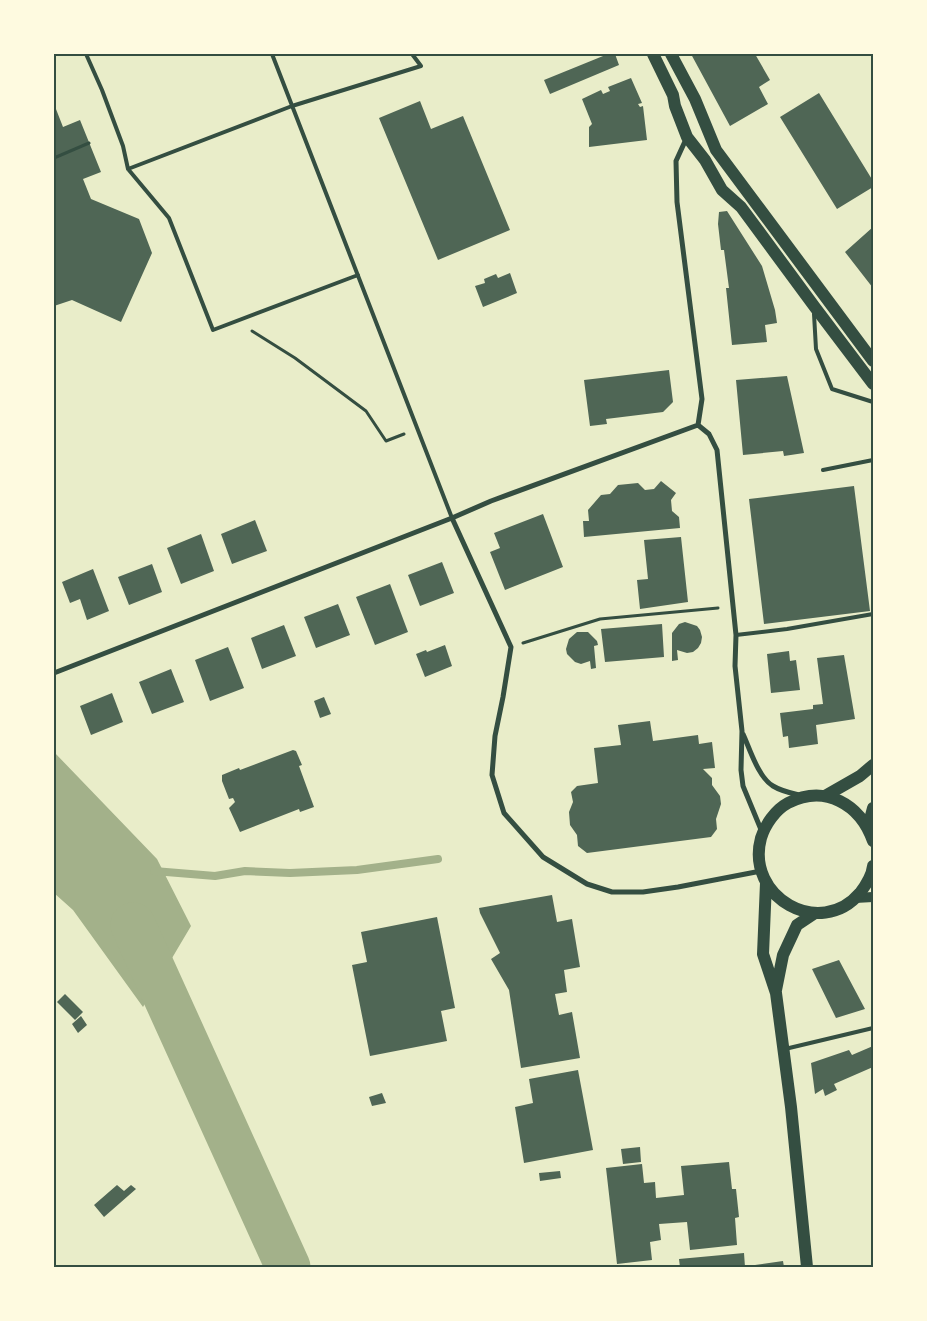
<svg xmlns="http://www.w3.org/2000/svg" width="927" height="1321" viewBox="0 0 927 1321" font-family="'Roboto Condensed',sans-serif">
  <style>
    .water { fill: #a3b18a }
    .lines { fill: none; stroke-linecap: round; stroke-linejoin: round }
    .stream { stroke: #a3b18a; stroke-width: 8 }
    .river { stroke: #a3b18a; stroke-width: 45 }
    .building { fill: #4f6655 }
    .path { stroke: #344e41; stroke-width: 3 }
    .service { stroke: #344e41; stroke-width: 4 }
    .minor { stroke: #344e41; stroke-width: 5 }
    .secondary { stroke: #344e41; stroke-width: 10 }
    .primary { stroke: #344e41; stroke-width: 12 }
    .neatline { fill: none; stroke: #344e41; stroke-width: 2 }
  </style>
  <rect width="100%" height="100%" fill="#e9edc9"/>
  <path class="water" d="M54 752 157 859 191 926 143 1007 73 910 54 893Z"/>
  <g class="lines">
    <path class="stream" d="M154 871 215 876 245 871 290 873 357 870 438 859"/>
    <path class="river" d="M133 925 288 1267"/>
  </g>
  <path class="building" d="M608 54H615L619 65 550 94 544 80Z
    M691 54H755L770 80 759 87 768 104 730 126Z
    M631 78 642 103 638 104 640 107 643 106 647 140 589 147V127L592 124 582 99 601 90 603 94 610 91 608 87Z
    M819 93 873 181V187L837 209 780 117Z
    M420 101 431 129 463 116 510 230 438 260 379 118Z
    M54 104 63 127 80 120 101 172 83 179 91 199 139 219 152 253 121 322 72 300 54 306Z
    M727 211 762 266 775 310 777 323 765 325 767 342 732 345 726 288H729L724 250H721L718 224 719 212Z
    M873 227V288L845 252Z
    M510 273 517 293 483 307 475 286 485 283 484 279 496 274 498 278Z
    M669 370 673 402 663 412 606 419 607 424 590 426 584 380Z
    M787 376 804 453 784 456 783 451 743 455 736 380Z
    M661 481 676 493 671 500 672 511 679 517 680 528 584 537 583 521H589L588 510 601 495 610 494 618 485 638 483 645 490 654 489Z
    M854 486 870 611 764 624 749 499Z
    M543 514 563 567 505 590 490 552 500 548 494 533Z
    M255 520 267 551 232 564 221 534Z
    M201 534 214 571 181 584 167 548Z
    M681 537 688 602 640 609 637 580 648 579 644 540Z
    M442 562 454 593 420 606 408 575Z
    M152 564 162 592 129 605 118 577Z
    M93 569 109 611 87 620 80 599 70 603 62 582Z
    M390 584 408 632 375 645 356 597Z
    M338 604 350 635 316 648 304 617Z
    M685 622 697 626 700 630 702 637 701 643 698 648 693 652 687 653 677 650 678 660 672 661V633L679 624Z
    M662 624 664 657 605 662 601 629Z
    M284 625 296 656 262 669 251 638Z
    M577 632H588L597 641 598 645 594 646 596 668 591 669 590 661 581 664 575 662 567 654 566 649 569 639Z
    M445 645 452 666 425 677 416 654 426 650 427 652Z
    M228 647 244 688 210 701 195 660Z
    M789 651 790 661 796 660 800 690 771 693 767 654Z
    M844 655 855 719 816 725 818 744 789 748 788 736 783 737 780 713 813 709V705L823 704 817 658Z
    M171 669 184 702 152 714 139 682Z
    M112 693 123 722 91 735 80 706Z
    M324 697 331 714 320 718 314 701Z
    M650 721 653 741 698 735 699 744 712 742 715 768 703 769 712 778V785L720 796 721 804 716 819 717 829 711 837 587 853 578 846 577 835 570 825 569 812 573 802 571 792 577 786 598 783 594 748 621 745 618 725Z
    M293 750 296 751 302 765 299 766 314 807 300 812 299 809 240 832 229 808 235 802 233 798 229 799 222 781V775L239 768 240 770Z
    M552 895 557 922 572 919 580 967 564 970 567 992 555 994 559 1015 572 1012 580 1058 521 1068 509 990 491 959 500 953 480 913 479 908Z
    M437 917 455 1008 441 1011 447 1041 370 1056 352 965 367 962 361 932Z
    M839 960 865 1009 836 1018 812 969Z
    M65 994 83 1012 75 1020 57 1002Z
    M81 1016 87 1025 78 1033 72 1024Z
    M873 1046V1067L834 1084 837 1090 825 1096 823 1089 815 1094 811 1063 849 1050 852 1055Z
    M578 1070 593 1150 524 1163 515 1107 533 1103 529 1079Z
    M382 1093 386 1103 372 1106 369 1097Z
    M640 1147 641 1162 623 1164 621 1149Z
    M729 1162 732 1189H736L739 1217 735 1218 737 1245 690 1250 687 1222 659 1224 661 1240 650 1242 652 1260 617 1264 606 1168 642 1164 644 1183 655 1182 656 1198 684 1195 681 1166Z
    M560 1171 561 1178 540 1181 539 1173Z
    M117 1185 124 1191 131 1185 136 1189 104 1217 94 1205Z
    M744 1253 745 1267H680L679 1259Z
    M783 1261 784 1267H755V1265Z"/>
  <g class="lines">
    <path class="path" d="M54 158 89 143
      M252 331 295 358 366 411 386 441 404 434
      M523 643 600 619 718 608"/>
    <path class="service" d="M86 54 102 90 123 146 128 169 169 218 213 330 358 275
      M272 54 452 518
      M128 169 292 106 421 66 412 54
      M814 314 816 349 832 389 873 402
      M823 470 873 460
      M736 635 787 629 873 614
      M785 1049 873 1028"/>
    <path class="minor" d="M687 137 676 161 677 202 702 399 698 425
      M698 425 709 434 717 450 736 635 735 666 742 731 741 770 743 786 762 832
      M452 518 511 647 503 697 495 736 492 775 504 813 543 857 587 884 612 892H643L678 887 761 871
      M54 673 452 518 491 501 698 425
      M743 734C750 749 758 777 773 786 781 791 790 793 799 795"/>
    <path class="secondary" d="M855 898 873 897"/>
    <path class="primary" d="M653 54 673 95 675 106 687 137 705 160 722 190 741 207 814 306 873 384
      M671 54 695 99 716 150 873 361
      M825 796 860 776 873 765
      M868 827 873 808
      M873 841C860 804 825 784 788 803 775 810 765 825 761 838 745 897 820 940 860 893 866 885 872 876 873 866
      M766 883 763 954 776 993 791 1107 807 1267
      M776 990 783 955 797 925 815 913"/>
  </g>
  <rect width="927" height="1321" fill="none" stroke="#fefae0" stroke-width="110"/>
  <rect x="55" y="55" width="817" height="1211" class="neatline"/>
</svg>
